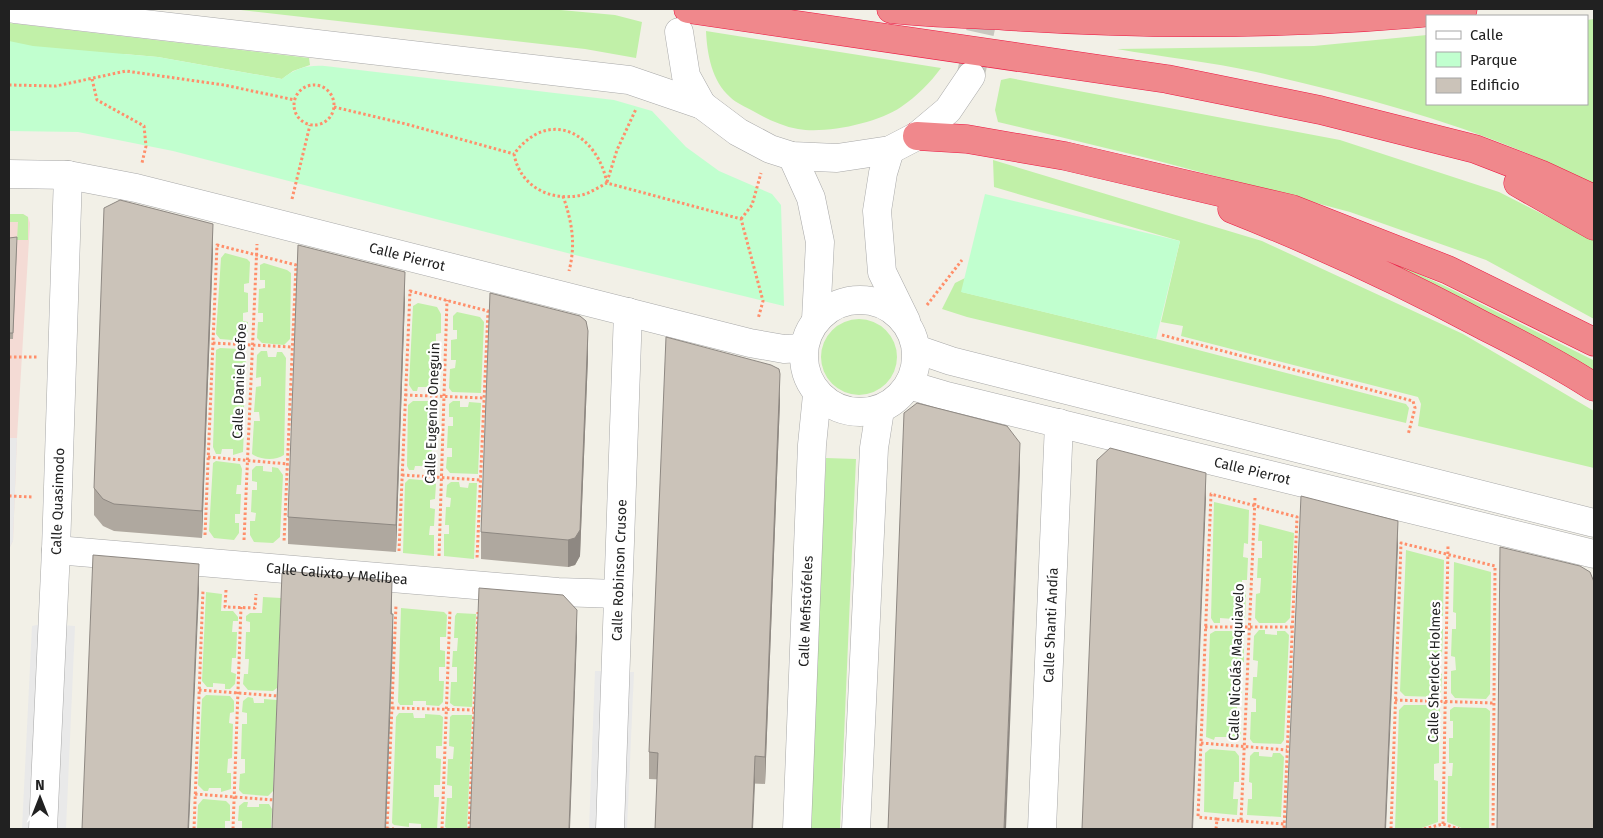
<svg xmlns="http://www.w3.org/2000/svg" width="1603" height="838" viewBox="0 0 1603 838" font-family="'Fira Sans',sans-serif">
  <style>
    .commercial { fill: #f4dbd5 }
    .grass { fill: #c1f0a8 }
    .park { fill: #c1ffcf }
    .parking { fill: #e9e9e9 }
    .lines { fill: none; stroke-linecap: round; stroke-linejoin: round }
    .minor-tunnel { stroke: #c8c7bf; stroke-width: 28; stroke-dasharray: 28 14; stroke-linecap: butt }
    .minor-casing { stroke: #a8a8a8; stroke-width: 29 }
    .highway-casing { stroke: #ed1742; stroke-width: 29 }
    .path { stroke: #ff8f6b; stroke-width: 3; stroke-dasharray: 2.5 2.5; stroke-linecap: butt }
    .minor { stroke: #fff; stroke-width: 28 }
    .highway { stroke: #f0888c; stroke-width: 28 }
    .wall { fill: #afa89f }
    .shaded-wall { fill: #8e8882 }
    .building { fill: #cbc3b9; stroke: #8e8882 }
    .labels { text-anchor: middle; stroke-width: 4.5; stroke-linejoin: round; paint-order: stroke }
    .street-label { font-size: 14px; fill: #212121; stroke: #fff }
  </style>
  <rect width="100%" height="100%" fill="#f2f0e7"/>
  <path class="commercial" d="M9 214H23L28 217 30 223 17 438 13 541 9 549V562Z"/>
  <path class="grass" d="M232 9H550L615 15 642 22 636 58 585 49Z
    M1594 19V184C1488 130 1372 98 1256 72 1211 62 1163 57 1117 49L1314 46 1427 35V104H1587V20Z
    M9 23 309 58 310 65 293 71 282 79 158 57 124 54 9 67Z
    M706 31 941 68C930 83 917 96 901 107 878 123 826 134 798 129 782 126 767 119 753 111 746 107 736 103 730 97 712 81 707 54 706 31Z
    M1010 78 1340 140 1499 192 1594 240V319L1486 260 1350 212 1151 159 998 122 995 110 1001 80Z
    M993 160 1262 241 1463 334 1594 411V468L1418 426 1421 404 1418 397 1181 336 1183 326 1161 322 1180 241 994 187Z
    M9 214H23L28 217V240H17L18 222H9Z
    M1349 242 1447 287 1593 360 1594 370 1445 291 1348 245Z
    M225 253 247 259 250 262 249 283 244 284V292L248 293V312L243 313V321L248 322 247 337 243 341 220 339 216 334 221 258Z
    M264 263 287 270 291 273 290 339 284 345 262 343 257 338 258 322H263V313H258L259 289 265 288V280H260V265Z
    M965 278 962 292 1156 339 1406 404 1409 408 1406 423 967 317 942 309 955 283Z
    M418 303 437 307 441 314V333L436 334V342L440 343V365H435L434 373 440 374 439 387 436 391H431V387H418L417 391H413L409 385 413 306Z
    M457 312 480 317 484 322 481 393 452 392 449 388 450 369 455 368 456 360H451V340L457 339V330H453V316Z
    M821 357a38 38 0 1 1 76 0a38 38 0 1 1-76 0Z
    M220 348 241 349 246 354 245 379H239V387L244 388V418L238 419 239 428H244L243 452 233 455V449H222L221 454H216L213 447 216 350Z
    M261 351H267L268 357H276L277 352H282L286 358 284 455C275 461 261 460 252 454L254 421H260L259 412H254L256 387 261 386V377L256 378 257 355Z
    M413 401H434L438 404 437 421H432V430L437 429V448H432L431 457H436V467L432 471H427V466H415L414 470H409L407 466 408 405Z
    M453 401H460V407H468L469 402 481 403 478 474 450 473 446 468 447 457H452V448H447L448 426H453V417H449V404Z
    M826 458 856 459 840 829H810Z
    M216 461 240 464 242 469 241 485H237L236 494H241L240 514H235V523H239V533L234 540 214 538 209 531 213 463Z
    M256 466H263V471L272 472V467L278 468 283 475 280 537 273 543 254 542 250 535V521H255L256 513 251 512 252 490H257V482L252 481V470Z
    M409 479 432 481 436 484 435 499 430 500V508L435 509 434 526H430L429 535H434V556L403 553 405 483Z
    M451 482H459L460 487 468 488 469 483H477L474 559 444 556V534H449V525H445L446 507H450L451 498 446 497 447 485Z
    M1214 502 1249 510 1248 544 1244 543 1243 557 1248 558 1247 580H1242V591H1246L1245 618 1241 623H1234L1233 619 1220 618V623H1214L1211 618Z
    M1259 524 1294 533 1290 618 1285 623H1259L1255 618 1256 594 1260 593 1261 578H1257L1258 558H1262V541H1258Z
    M1406 550 1444 560 1443 616H1439L1438 629H1443L1442 656H1438L1437 672 1442 674 1441 693 1437 697 1405 696 1400 691Z
    M1454 562 1491 572 1490 694 1486 699 1455 698 1451 693V671L1456 670 1455 657 1451 656 1452 629H1456V613L1453 612Z
    M206 592 222 594 221 611H233L238 617V621H233L232 632H237L236 658H232L231 672 236 674 235 684 230 689H225V684L213 683V687H207L202 681Z
    M263 597 281 598 277 688 273 691 248 690 243 684 244 674H248L249 659H245L246 632H250V622L246 621V616L250 613H262Z
    M401 608 444 612 447 615 446 637H440V650L445 651V667H439V681H444L443 702 439 706 426 705V701H413V705H400L398 702Z
    M457 613 476 614 472 707 454 706 450 703 451 682H457V667H452L453 651H457L458 638H454L455 616Z
    M1259 630H1265V634L1277 635V631H1285L1289 635 1284 740 1281 744 1253 743 1250 739 1251 712H1256V699L1252 698 1253 677H1257L1258 661 1253 660 1254 636Z
    M1215 631H1241L1244 635V662L1239 663 1238 676 1242 677V697L1237 698V714L1241 715V738L1235 741H1229V737H1215L1214 740 1206 737 1210 634Z
    M206 695 230 696 234 701V712L230 713 229 723 233 724 232 758 228 759 227 773H231V789L221 792V788H209L208 791H204L198 785 202 699Z
    M248 697 253 698 254 703H264V699L277 700 273 791 268 796 243 794 239 790 240 774 245 773V759H241L242 724H247V713L242 712 243 701Z
    M1404 705H1436L1440 709V724H1435V737H1439V763L1434 764V780L1438 781V822L1419 829H1395L1399 710Z
    M1454 707 1486 708 1490 711 1489 829H1464L1447 822 1448 776H1452L1453 763H1449V738H1453V721H1450V710Z
    M399 713H413L414 718H425V714L440 715 443 717 442 746H436V758L441 759 440 785H434V797H439L437 829 421 828V824L409 823V827L394 825 392 823 396 717Z
    M452 715H472L467 829H448L445 827 447 798H452V786L447 785 448 759H453L454 747 449 746 450 717Z
    M1210 749 1235 751 1239 756V782H1234L1233 799H1238L1237 815 1204 812 1205 753Z
    M1254 752H1259V756L1272 757 1273 753H1280L1284 757 1281 817 1247 815 1248 799H1252V783L1249 782 1250 756Z
    M203 799 226 801 230 805V821H225V829H197L198 805Z
    M244 802H248L247 807H259V804H269L272 809 271 829H242V821H238L239 806Z"/>
  <path class="park" d="M9 41 33 46 158 57 282 79C296 68 307 65 325 66L614 100 652 111 686 147 719 171 772 194 781 205 784 306 579 256 173 151 78 132 9 131Z
    M985 194 1180 241 1156 339 961 292Z"/>
  <path class="parking" d="M9 438H17L13 541 9 549Z
    M41 624 32 829H22L32 626Z
    M63 625 75 626 66 829H55Z
    M595 671H603L597 829H589Z
    M625 672H634L627 829H618Z"/>
  <g class="lines">
    <path class="minor-tunnel" d="M971 74 985 9"/>
    <g class="minor-casing">
      <g id="minor">
        <path d="M15 9 629 80 702 105 738 132 770 149 792 156 837 158 890 150 917 136 948 110 971 76"/>
        <path d="M679 32 686 76 702 105"/>
        <path d="M890 150 883 173 877 211 882 272 906 321"/>
        <path d="M792 156 811 198 820 242 816 320"/>
        <path id="s1" d="M9 174 68 175 136 188 750 343 784 349 803 348"/>
        <circle cx="860" cy="356" r="56"/>
        <path d="M916 349 951 361 1594 523"/>
        <path id="s2" d="M909 385 943 395 1594 554"/>
        <path id="s3" d="M56 550 558 592 618 594"/>
        <path id="s4" d="M43 829 56 550 68 175"/>
        <path id="s5" d="M610 829 628 312"/>
        <path id="s6" d="M797 829 812 445 817 395"/>
        <path d="M856 829 874 448 880 410"/>
        <path id="s7" d="M1042 829 1059 423"/>
      </g>
    </g>
    <g class="highway-casing">
      <path id="highway" d="M688 9 1167 79 1320 110 1475 149 1540 174 1594 199
        M891 9C929 13 967 14 1005 16 1158 26 1311 25 1463 9
        M917 136 967 139 1065 156 1292 209 1448 270 1594 342
        M1518 183 1594 226
        M1232 209C1318 243 1402 282 1484 326 1522 345 1559 364 1594 387"/>
    </g>
    <path class="path" d="M92 79 97 100 144 126 146 146 142 163
      M9 85 56 86 126 71 224 85 295 100
      M294 105a20 20 0 1 1 40 0a20 20 0 1 1-40 0Z
      M334 107 406 124 514 154
      M607 182 617 150 636 109
      M607 183C597 133 549 107 514 154 520 187 551 202 582 195 590 193 599 187 607 183L741 219 763 301 758 319
      M563 196C572 222 576 244 569 271
      M292 199 310 125
      M741 219 752 205 761 173
      M927 305 962 260
      M1162 335 1413 401 1415 408 1408 435
      M213 343 292 347
      M9 357H37
      M405 395 484 398
      M208 457 288 464
      M402 475 481 480
      M9 496 33 497
      M205 535 217 245 296 265 284 542
      M244 540 257 244
      M399 551 410 291 488 311 477 559
      M439 556 447 300
      M226 590 225 607 255 608 256 594
      M1205 627H1293
      M199 690 278 696
      M1395 700 1494 703
      M392 708 473 710
      M1201 743 1287 750
      M195 794 274 800
      M1217 819 1198 817 1211 494 1297 517 1284 829
      M1241 821 1284 824
      M1443 824 1448 545
      M194 829 203 590
      M233 829 241 607
      M387 829 396 605
      M387 829H394
      M442 829 450 610
      M469 829 478 612
      M1216 829 1217 819 1241 821 1255 498
      M1391 829 1401 543 1495 566 1493 829
      M1424 829 1443 824 1459 829"/>
    <use href="#minor" class="minor"/>
    <use href="#highway" class="highway"/>
  </g>
  <path class="wall" d="M9 238 17 243 13 339H9Z
    M213 250 202 538 114 531 103 526 94 515V488Z
    M405 299 396 552 288 544V517Z
    M588 357 580 556 575 565 568 567 481 559V532Z
    M780 401 765 784 649 779V752Z"/>
  <path class="shaded-wall" d="M213 224V250L202 538V511Z
    M405 272V299L396 552V525Z
    M588 331V357L580 556 575 565 568 567V540Z
    M780 374V401L765 784V757Z
    M1020 443V470L1006 829H1004Z
    M1206 473V499L1193 829H1192Z
    M1398 521V547L1386 829H1385Z
    M199 564V591L189 829H188Z
    M392 581V607L391 641V614Z
    M577 610V636L570 829H569Z
    M393 614V641L386 829H385Z
    M755 756V783L753 829H752Z"/>
  <path class="building" d="M120 200 213 224 202 511 114 504 103 499 94 488 104 208Z
    M17 237 13 333H9V238Z
    M298 245 405 272 396 525 288 517Z
    M490 293 580 316 586 321 588 331 580 530 575 538 568 540 481 532Z
    M666 337 771 365 779 369 780 374 765 757 755 756 752 829H655L658 753 649 752Z
    M917 403 1007 426 1020 443 1004 829H888L904 413Z
    M1110 448 1206 473 1192 829H1082L1097 460Z
    M1301 496 1398 521 1385 829H1286Z
    M1500 547 1580 566 1590 572 1594 582V829H1497Z
    M93 555 199 564 188 829H82Z
    M285 571 392 581 391 614H393L385 829H272L282 573Z
    M479 588 563 595 577 610 569 829H470Z"/>
  <g class="labels">
    <g class="street-label">
      <text dy="5" stroke="none"><textPath href="#s1" startOffset="408">Calle Pierrot</textPath></text>
      <text transform="translate(239 381) rotate(-88)" y="5">Calle Daniel Defoe</text>
      <text transform="translate(432 413) rotate(-88)" y="5">Calle Eugenio Oneguin</text>
      <text dy="5" stroke="none"><textPath href="#s2" startOffset="354">Calle Pierrot</textPath></text>
      <text dy="5" stroke="none"><textPath href="#s4" startOffset="328">Calle Quasimodo</textPath></text>
      <text dy="5" stroke="none"><textPath href="#s5" startOffset="259">Calle Robinson Crusoe</textPath></text>
      <text dy="5" stroke="none"><textPath href="#s3" startOffset="282">Calle Calixto y Melibea</textPath></text>
      <text dy="5" stroke="none"><textPath href="#s6" startOffset="218">Calle Mefistófeles</textPath></text>
      <text dy="5" stroke="none"><textPath href="#s7" startOffset="204">Calle Shanti Andía</textPath></text>
      <text transform="translate(1236 662) rotate(-88)" y="5">Calle Nicolás Maquiavelo</text>
      <text transform="translate(1434 672) rotate(-89)" y="5">Calle Sherlock Holmes</text>
    </g>
  </g>
  <rect width="1603" height="838" fill="none" stroke="#212121" stroke-width="20"/>
  <rect x="1426" y="15" width="162" height="90" fill="#ffffff" stroke="#a6a6a6"/>
  <rect x="1436" y="31" width="25" height="8" fill="#ffffff" stroke="#a6a6a6"/>
  <text x="1470" y="40" font-size="15" fill="#212121">Calle</text>
  <rect x="1436" y="52" width="25" height="15" fill="#c1ffcf" stroke="#a6a6a6"/>
  <text x="1470" y="65" font-size="15" fill="#212121">Parque</text>
  <rect x="1436" y="78" width="25" height="15" fill="#cbc3b9" stroke="#a6a6a6"/>
  <text x="1470" y="90" font-size="15" fill="#212121">Edificio</text>
  <g transform="translate(40 798)" stroke="#ffffff" stroke-width="4" paint-order="stroke">
  <path d="M0-4L9 19L0 12L-9 19Z" fill="#212121"/>
  <text y="-8" font-size="14" font-weight="bold" text-anchor="middle" fill="#212121">N</text>
  </g>
</svg>
